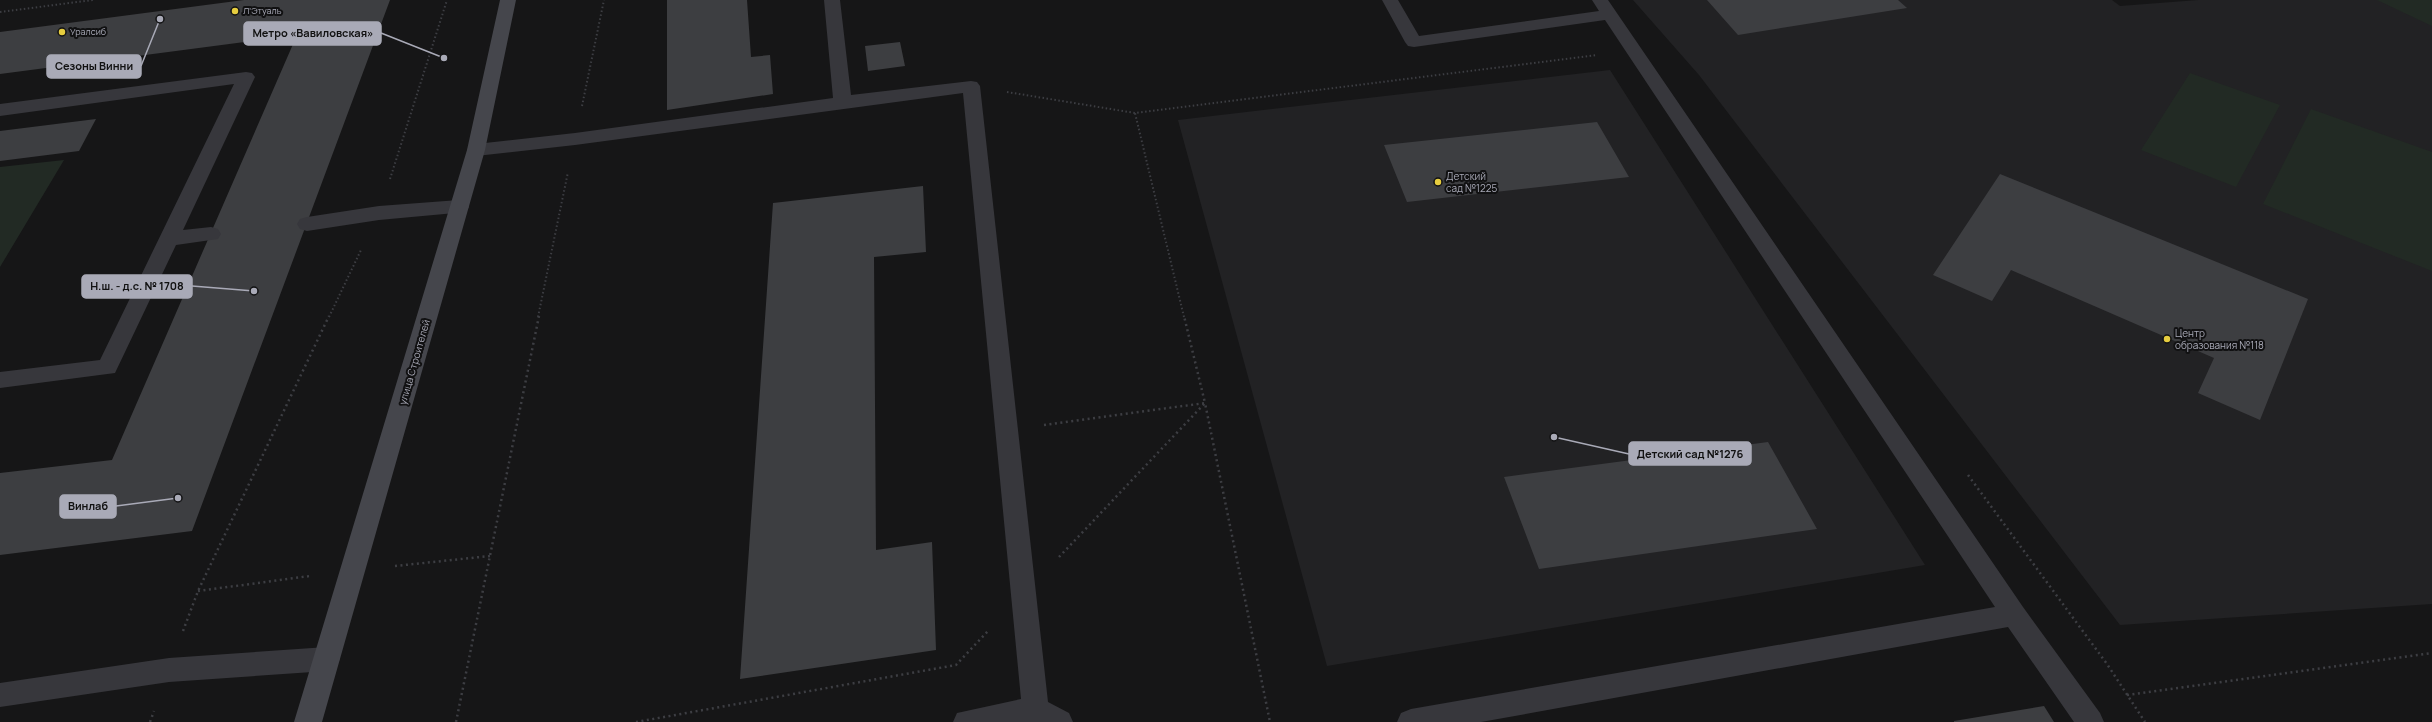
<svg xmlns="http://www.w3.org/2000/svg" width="2432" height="722" viewBox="0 0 2432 722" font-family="Manrope,sans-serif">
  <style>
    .built { fill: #222224 }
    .green { fill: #222a24 }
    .building { fill: #3d3e41 }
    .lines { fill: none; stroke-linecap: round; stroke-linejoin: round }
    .path-far1 { stroke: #3d3e43; stroke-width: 2; stroke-dasharray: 1.5 2.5; stroke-linecap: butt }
    .path { stroke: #3d3e43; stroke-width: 2.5; stroke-dasharray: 2 3.5; stroke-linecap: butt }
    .lane { fill: #37373c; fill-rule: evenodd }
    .secondary { fill: #45464c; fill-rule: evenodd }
    .poi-dot { fill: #e6cd3f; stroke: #111112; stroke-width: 1.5 }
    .labels { text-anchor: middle; stroke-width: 4; stroke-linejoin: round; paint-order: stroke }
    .far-poi-label { font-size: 9px; fill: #a9aab7; stroke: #111112; text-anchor: start }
    .poi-label { font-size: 10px; fill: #a9aab7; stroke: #111112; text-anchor: start }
    .street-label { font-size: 10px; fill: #a9aab7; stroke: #111112 }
    .leader { fill: none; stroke: #a9aab7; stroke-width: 1.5 }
    .callout-dot { fill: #a9aab7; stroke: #111112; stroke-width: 1.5 }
    .callout { fill: #a9aab7; stroke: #a9aab7; stroke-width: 1.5 }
    .callout-label { font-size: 11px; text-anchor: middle; font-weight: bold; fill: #111 }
  </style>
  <rect width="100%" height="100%" fill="#161617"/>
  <path class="built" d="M1633 0H2112L2120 6 2198 0H2432V604L2120 625 1699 75Z
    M1610 70 1925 565 1327 666 1178 120Z"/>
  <path class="green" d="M2377 0H2432V26Z
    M2190 73 2280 105 2236 187 2141 150Z
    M2311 109 2432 152V271L2263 204Z
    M64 160 0 267V167Z"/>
  <path class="building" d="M244 0H390L192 531 0 555V473L112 460 297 35 0 74V32Z
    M667 0H747L751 57 770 55 773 94 667 110Z
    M1707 0H1898L1907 8 1738 35Z
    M900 42 905 66 868 71 865 46Z
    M96 119 79 151 0 161V131Z
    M1597 122 1629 177 1407 202 1384 145Z
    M2000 174 2308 299 2260 420 2198 393 2214 358 2011 270 1992 301 1933 275Z
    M923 186 926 252 874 257 876 550 932 542 936 650 740 679 773 203Z
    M1768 442 1817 529 1539 569 1504 477Z
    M2044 706 2054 722H1954V721Z"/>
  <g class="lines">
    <path class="path-far1" d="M0 12 93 0
      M1007 92 1135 113
      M582 106 604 0
      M390 179 447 0
      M329 317 361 250
      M538 317 568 172
      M1184 317 1135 113 1597 55"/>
    <path class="path" d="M1044 425 1205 403 1270 722
      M1968 475 2107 664 2145 722
      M1059 557 1205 403 1184 316
      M395 566 490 556
      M198 591 310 576
      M183 631 198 591 329 316
      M2127 695 2432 653
      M150 722 154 711
      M456 722 539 316
      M636 722 956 665 988 631"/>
    <path class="lane" d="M824 0H840L851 95 971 81 977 82 980 86 1048 702 1069 713 1073 722H953L957 713 1021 699 963 93 575 145 476 156 469 154 467 150 469 146 476 144 575 133 833 98Z
      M1382 0H1398L1419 36 1599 11 1592 0H1608L2023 607 2100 713 2104 722H2074L2008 627 1481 722H1397L1401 713 1411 709 1995 607 1605 20 1414 47 1408 46 1405 42Z
      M246 72 252 73 255 77 183 230 211 227 218 229 221 234 218 239 176 245 115 373 0 388V372L100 360 234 84 0 116V104Z
      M459 200 466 202 469 207 466 212 379 220 307 231 300 229 297 224 300 219 307 217 379 206Z
      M327 647 336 651 340 659 336 667 327 671 169 682 0 707V683L169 658Z"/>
    <path class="secondary" d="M500 0H516L485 150 322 722H294L467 150Z"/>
  </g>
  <g class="poi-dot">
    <circle cx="235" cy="11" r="4"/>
    <circle cx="62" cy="32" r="4"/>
    <circle cx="1438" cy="182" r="4"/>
    <circle cx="2167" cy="339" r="4"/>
  </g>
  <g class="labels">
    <g class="far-poi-label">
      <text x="243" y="14">Л'Этуаль</text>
      <text x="70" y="35">Уралсиб</text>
    </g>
    <g class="poi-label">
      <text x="1446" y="180">Детский<tspan x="1446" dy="12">сад №1225</tspan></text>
      <text x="2175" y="337">Центр<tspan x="2175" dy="12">образования №118</tspan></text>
    </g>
    <g class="street-label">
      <text transform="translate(414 362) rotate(-74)" y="4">улица Строителей</text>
    </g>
  </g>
  <path class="leader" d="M444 58L381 33M160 19L141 66M254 291L192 286M1554 437L1629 454M178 498L116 506"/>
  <g class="callout-dot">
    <circle cx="444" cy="58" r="4"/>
    <circle cx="160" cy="19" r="4"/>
    <circle cx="254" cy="291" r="4"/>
    <circle cx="1554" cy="437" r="4"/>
    <circle cx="178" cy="498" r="4"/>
  </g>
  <g class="callout">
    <rect x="244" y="22" width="137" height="23" rx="4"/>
    <rect x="47" y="55" width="94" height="23" rx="4"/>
    <rect x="82" y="275" width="110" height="23" rx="4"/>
    <rect x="1629" y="442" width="122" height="23" rx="4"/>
    <rect x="60" y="495" width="56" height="23" rx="4"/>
  </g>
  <g class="callout-label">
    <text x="313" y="37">Метро «Вавиловская»</text>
    <text x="94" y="70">Сезоны Винни</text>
    <text x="137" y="290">Н.ш. - д.с. № 1708</text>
    <text x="1690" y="458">Детский сад №1276</text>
    <text x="88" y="510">Винлаб</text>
  </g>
</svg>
